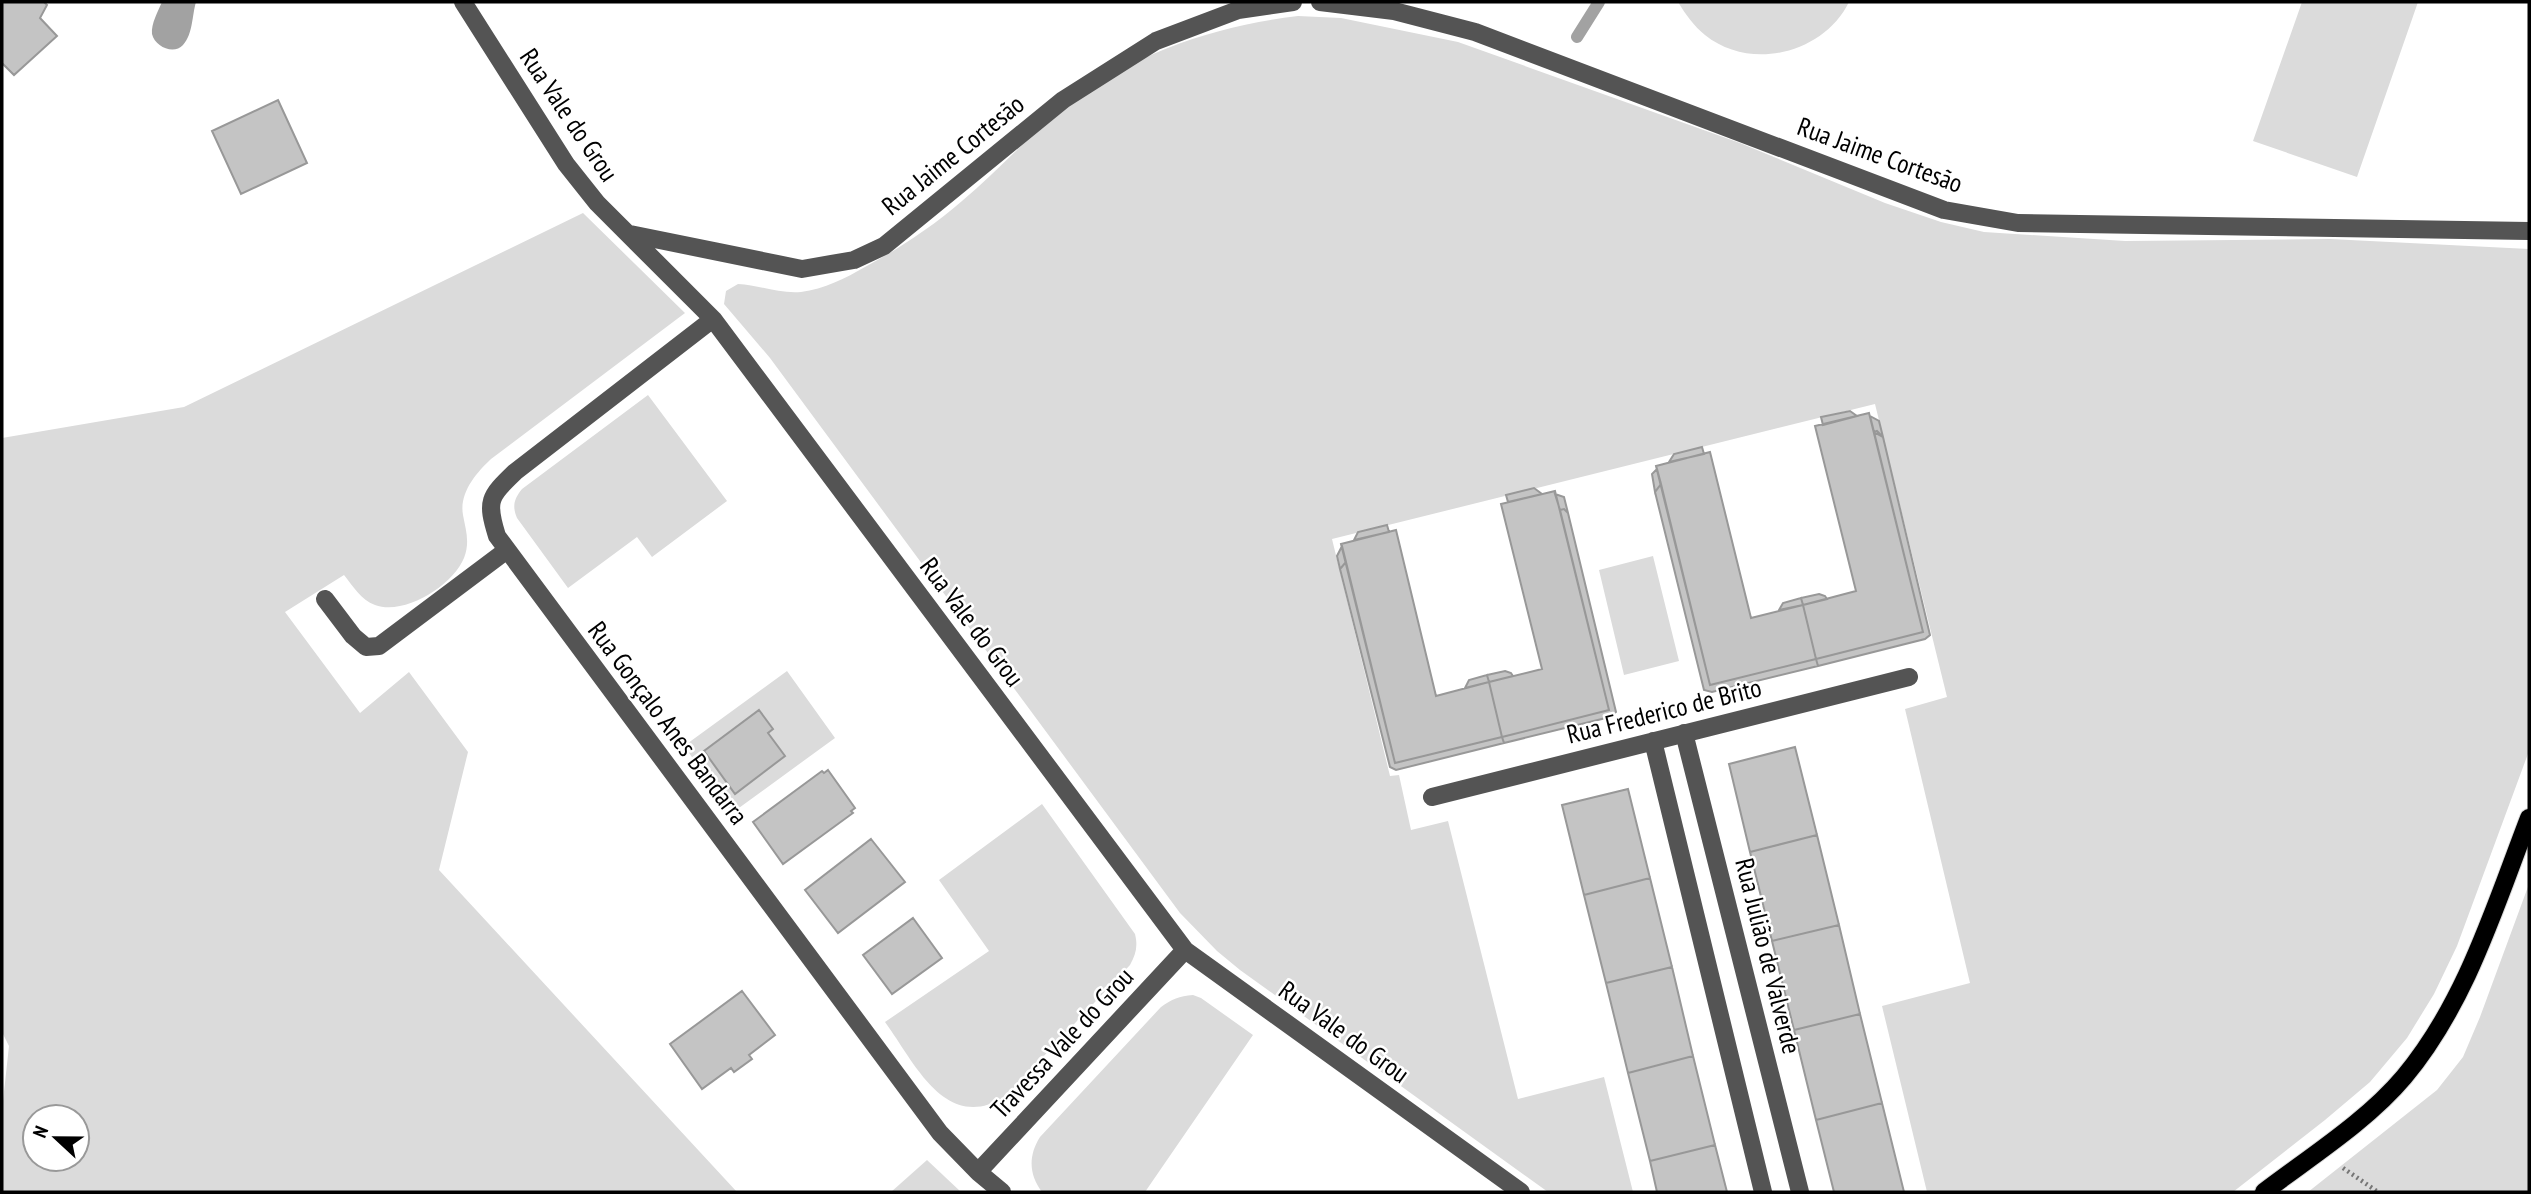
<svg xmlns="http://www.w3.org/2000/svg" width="2531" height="1194" viewBox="0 0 2531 1194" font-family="'PT Sans Narrow',sans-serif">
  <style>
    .green { fill: #dbdbdb; fill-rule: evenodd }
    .water { fill: #a2a2a2 }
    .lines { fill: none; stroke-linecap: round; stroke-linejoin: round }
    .stream { stroke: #a2a2a2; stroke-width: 12 }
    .building { fill: #c4c4c4; stroke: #989898; stroke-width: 2 }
    .major-casing { stroke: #dbdbdb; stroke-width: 20 }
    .path { stroke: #767676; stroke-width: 4.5; stroke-dasharray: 2 3.5; stroke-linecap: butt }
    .minor { stroke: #545454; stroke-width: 18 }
    .major { stroke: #000; stroke-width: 18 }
    .labels { text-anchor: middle; stroke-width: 5; stroke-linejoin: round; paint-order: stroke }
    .street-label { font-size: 26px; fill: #000; stroke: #fff }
  </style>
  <rect width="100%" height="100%" fill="#fff"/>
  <path class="green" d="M1678 2H1849C1824 53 1751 72 1705 35 1694 26 1686 15 1678 2Z
    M2302 2H2418L2357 177 2253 141Z
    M1298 16 1341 18 1458 42 1740 143 1885 203 1941 222 1984 232 2125 241 2330 239 2529 249V751L2457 946 2434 994 2407 1038 2370 1082 2325 1120 2233 1192H1927L1882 1006 1970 983 1905 709 1947 697 1875 404 1332 539 1390 776 1399 775 1411 830 1448 821 1518 1099 1604 1077 1633 1192H1548L1240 970 1217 951 1180 913 770 358 724 304 726 291 738 284C759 285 780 294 801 292 824 289 846 278 865 267 900 248 932 227 962 201 1000 169 1033 131 1072 101 1135 52 1220 25 1298 16Z
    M583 213 685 313 491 459C476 473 459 493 463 515 466 531 470 542 464 558 453 585 405 616 375 605 361 600 353 586 344 575L285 612 360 713 409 672 468 752 439 870 737 1192H2V1110L9 1046 2 1032V438L184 407ZM35 1117H77V1159H35Z
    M648 395 727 501 652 557 637 537 568 588 517 518C512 506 514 499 522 489Z
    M1653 556 1679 661 1624 675 1599 570Z
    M787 671 835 738 732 813 684 746Z
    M1042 804 1135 934C1138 946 1136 954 1130 965L1005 1097C945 1133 915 1063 885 1022L989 951 939 880Z
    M2529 884V1192H2308L2437 1090 2463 1057 2480 1017Z
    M1193 995 1201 998 1253 1035 1145 1192H1042C1029 1175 1028 1156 1040 1137L1161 1007C1172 999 1179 996 1193 995Z
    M927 1160 961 1192H891Z"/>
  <path class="water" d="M162 2H196C192 15 193 34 183 45 174 55 155 47 152 34 151 24 158 11 162 2Z"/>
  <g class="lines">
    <path class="stream" d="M1577 37 1599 2"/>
  </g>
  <path class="building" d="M2 2H44L47 5 40 18 57 36 14 75 2 63Z
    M278 100 307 163 241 194 212 131Z
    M1850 411 1857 416 1823 425 1821 417Z
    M1869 413 1923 632 1816 659 1803 605 1856 591 1815 426Z
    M1870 416 1879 421 1883 437 1874 432Z
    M1877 431 1883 437 1930 635 1925 639 1818 666 1816 659 1923 632 1874 432Z
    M1702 447 1704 454 1669 462 1674 454Z
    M1710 452 1751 618 1803 605 1816 659 1710 685 1656 466Z
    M1657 469 1661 484 1655 492 1652 474Z
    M1661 484 1710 685 1816 659 1818 666 1712 692 1704 690 1655 492Z
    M1534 488 1542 494 1508 502 1506 495Z
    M1555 491 1609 710 1502 737 1489 682 1542 669 1501 504Z
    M1555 494 1564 497 1568 513 1564 509 1560 510Z
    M1564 509 1568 513 1616 712 1610 717 1504 743 1502 737 1609 710 1560 510Z
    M1387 525 1389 532 1354 540 1358 532Z
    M1396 530 1436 696 1489 682 1502 737 1395 763 1341 544Z
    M1342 546 1346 562 1340 569 1337 556Z
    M1346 562 1395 763 1502 737 1504 743 1396 770 1390 767 1340 569Z
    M1819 594 1825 596 1827 599 1803 605 1801 598Z
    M1801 598 1803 605 1779 610 1783 603Z
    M1505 671 1511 673 1513 676 1489 682 1487 675Z
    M1487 675 1489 682 1465 688 1469 680Z
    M759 710 773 729 768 733 785 756 735 794 704 751Z
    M1795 747 1817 835 1750 852 1729 764Z
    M828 770 855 808 851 811 853 813 783 864 753 822 822 771 824 773Z
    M1628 789 1650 878 1584 895 1562 805Z
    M1817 835 1839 925 1772 941 1750 852Z
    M871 839 905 882 838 933 805 890Z
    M1650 878 1672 967 1606 983 1584 895Z
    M913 918 942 958 892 994 863 955Z
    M1839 925 1860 1014 1794 1030 1772 941Z
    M1672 967 1693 1056 1628 1073 1606 983Z
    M742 991 775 1035 749 1055 752 1059 734 1072 731 1068 702 1089 670 1044Z
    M1860 1014 1882 1103 1816 1120 1794 1030Z
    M1693 1056 1715 1145 1650 1161 1628 1073Z
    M1882 1103 1904 1192H1834L1816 1120Z
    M1715 1145 1727 1192H1657L1650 1161Z"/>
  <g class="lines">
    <g class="major-casing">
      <path id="major" d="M2264 1192C2310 1157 2367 1121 2404 1077 2466 1003 2495 906 2529 818"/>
    </g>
    <path class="path" d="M2343 1168 2378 1192"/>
    <path class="minor" d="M463 2 566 164 597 203 713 319 1185 950 1521 1192
      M1320 2 1394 11 1475 32 1944 210 2018 223 2529 231
      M630 234 802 269 854 260 884 246 1063 100 1156 41 1238 10 1293 2
      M713 319 515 472C489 497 486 501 497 536L940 1133 978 1172 1002 1192
      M325 599 353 636 366 647 379 646 507 550
      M1684 733 1800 1192
      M1653 741 1763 1192
      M1432 797 1909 677
      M978 1172 1185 950"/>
    <use href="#major" class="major"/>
  </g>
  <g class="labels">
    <g class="street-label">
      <text transform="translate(569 115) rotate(56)" y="9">Rua Vale do Grou</text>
      <text transform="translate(953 155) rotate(-39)" y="9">Rua Jaime Cortesão</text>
      <text transform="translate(1880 155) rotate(20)" y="9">Rua Jaime Cortesão</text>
      <text transform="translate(972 622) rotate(53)" y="9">Rua Vale do Grou</text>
      <text transform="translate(1664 711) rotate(-14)" y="9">Rua Frederico de Brito</text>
      <text transform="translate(668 723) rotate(53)" y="9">Rua Gonçalo Anes Bandarra</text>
      <text transform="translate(1768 956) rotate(76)" y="9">Rua Julião de Valverde</text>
      <text transform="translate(1344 1032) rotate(36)" y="9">Rua Vale do Grou</text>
      <text transform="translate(1062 1043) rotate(-47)" y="9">Travessa Vale do Grou</text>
    </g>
  </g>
  <rect width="2531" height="1194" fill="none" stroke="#000000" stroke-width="7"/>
  <g transform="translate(56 1138) rotate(292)"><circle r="33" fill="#ffffff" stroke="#999999" stroke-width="2"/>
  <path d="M0-5L12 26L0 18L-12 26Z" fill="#000000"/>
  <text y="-10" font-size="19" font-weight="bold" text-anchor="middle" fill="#000000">N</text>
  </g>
</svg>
